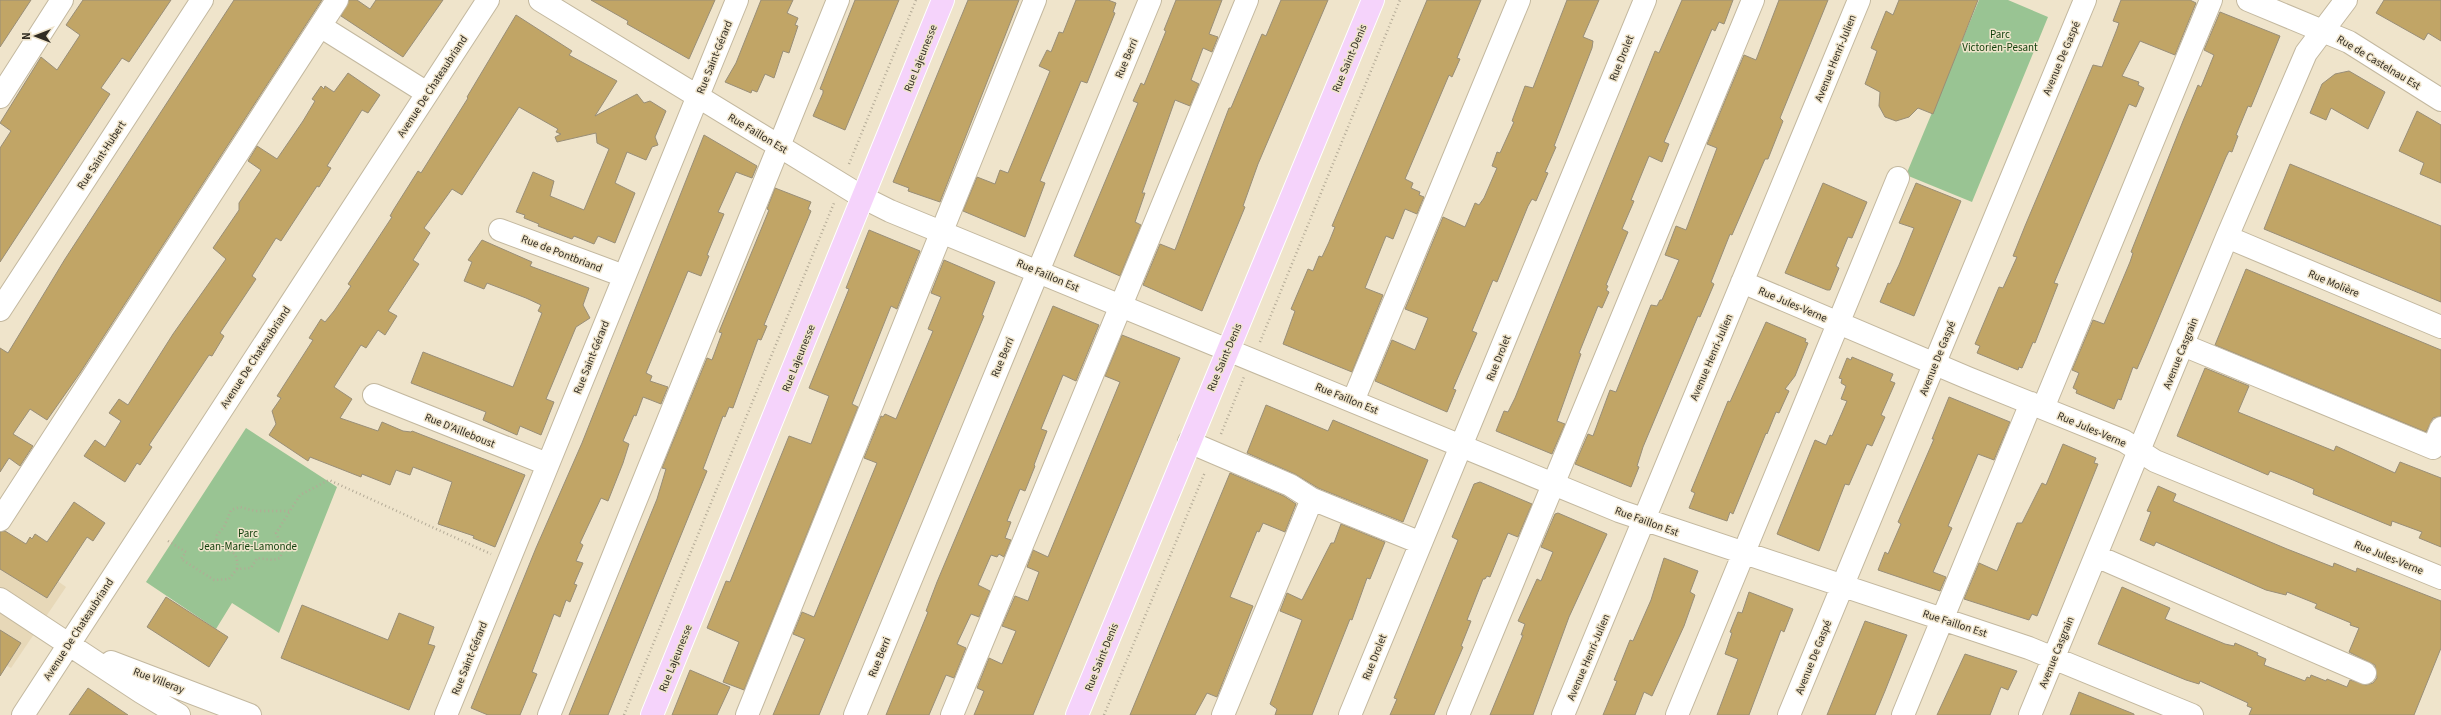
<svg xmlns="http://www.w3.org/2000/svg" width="2441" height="715" viewBox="0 0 2441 715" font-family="'Source Sans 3',sans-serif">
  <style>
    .built { fill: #e7d8b8 }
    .green { fill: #99c493 }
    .building { fill: #c1a566; stroke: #998e77 }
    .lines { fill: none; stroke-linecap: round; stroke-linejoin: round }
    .minor-casing { stroke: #c3b89f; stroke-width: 24 }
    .major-casing { stroke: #fff; stroke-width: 24 }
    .path { stroke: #b3aa96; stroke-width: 2.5; stroke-dasharray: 1 3; stroke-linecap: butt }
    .minor { stroke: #fff; stroke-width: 22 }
    .major { stroke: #f5d3fb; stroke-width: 22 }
    .labels { text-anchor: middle; stroke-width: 3; stroke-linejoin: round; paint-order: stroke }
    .park-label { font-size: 11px; fill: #103f0b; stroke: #efe4cb }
    .street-label { font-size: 11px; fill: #312c23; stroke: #efe4cb }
  </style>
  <rect width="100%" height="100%" fill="#efe4cb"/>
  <path class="built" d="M0 540 66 587 11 668 0 662Z"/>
  <path class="green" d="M1979 0H2008L2048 17 1972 202 1906 175Z
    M246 428 337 487 279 633 232 603 216 629 146 582Z"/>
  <path class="building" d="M0 0H31L0 47Z
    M83 0H171L129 62 122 58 101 88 110 94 0 262V148L11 131 0 123 41 57 57 70 80 35 66 25Z
    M234 0H322L80 373 47 420 30 409 13 434 33 446 20 466 9 458 0 472V348L8 353 65 259Z
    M349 0H357L370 9 376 0H443L403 57 341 16Z
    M591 0H715L689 59 627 24 628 21Z
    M761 0H793L787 13 798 18 795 25 798 26 789 53 783 51 774 78 765 74 757 92 752 90 751 93 725 82 736 63Z
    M855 0H899L845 130 813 116 823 93V90L820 89Z
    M968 0H1019L940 202 908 191 909 188 893 182Z
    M1076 0H1108L1116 3 1113 12 1115 13 1087 83 1081 81 1040 181 1045 183 1025 237 963 211 977 177 995 184 1000 170 1008 173 1050 71 1039 66 1047 50 1051 52 1059 32 1063 33Z
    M1176 0H1222L1209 34 1218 37 1212 52 1203 48 1191 80 1199 84 1190 106 1175 100 1142 193H1145L1135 222 1141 225 1120 276 1074 256 1138 103 1133 101 1141 83 1144 85 1166 31 1164 30Z
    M1281 0H1328L1258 164 1243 206 1245 207 1202 311 1143 285 1160 244 1175 250 1229 108H1231L1262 34 1266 36Z
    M1427 0H1481L1457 58 1460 59 1452 77 1449 75 1405 179 1413 183 1411 188 1420 192 1419 195 1424 197 1417 214 1405 209 1393 239 1386 236 1365 288 1383 295 1352 372 1283 344 1295 311 1291 309 1308 269 1313 271 1319 256 1322 257 1329 242 1335 227 1332 226Z
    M1567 0H1599L1583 37 1593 41 1592 48 1554 146 1556 147 1545 172 1548 173 1536 201 1532 199 1528 206 1497 282 1493 280 1472 331 1477 333 1453 389 1456 390 1447 412 1375 381 1392 340 1415 350 1428 318 1405 309 1443 217 1465 227 1475 203 1479 205 1484 198 1497 168 1492 166 1497 152 1500 153 1514 122 1512 121 1525 86 1533 88Z
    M1682 0H1733L1724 24 1719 22 1715 31 1712 29 1664 142 1669 144 1662 162 1649 156 1631 200 1634 201 1622 229 1628 232 1606 285 1608 286 1606 290 1609 292 1602 308 1598 306 1579 353 1581 354 1557 421 1565 424 1552 454 1496 431 1504 411 1508 412 1515 398 1655 51 1659 53Z
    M1779 0H1828L1780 118 1783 121 1768 159H1765L1732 235 1730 234 1711 282 1714 284 1703 310 1700 317 1698 316 1643 447 1637 466 1639 467 1631 487 1575 464 1588 434 1593 436 1610 390 1616 392 1651 305 1657 306 1660 300H1662L1679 260 1665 255 1676 226 1686 230 1717 148 1707 144 1744 55 1756 60Z
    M1899 0H1978L1933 114 1918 108 1909 117 1896 121 1885 117 1879 106 1880 92 1865 84 1877 51 1871 48 1886 11 1893 15Z
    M2121 0H2190L2196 3 2175 55 2140 41 2122 76 2139 82 2138 85 2144 88 2136 107 2129 104 2054 283 2058 284 2035 343 2033 342 2022 368 2019 367 2018 370 1977 353 1980 346 1975 344 1999 287 2003 288 2017 257 2013 256 2025 226 2093 65 2102 67 2117 29 2119 23 2113 21Z
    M2384 0H2441V41L2428 33 2424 40 2376 13Z
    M2220 12 2280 36 2251 107 2248 106 2236 135 2238 136 2232 152 2229 151 2226 157 2147 346 2137 369 2133 367 2121 400 2118 399 2114 409 2076 393 2077 390 2073 388 2079 373 2072 370 2093 320 2104 324 2130 262 2133 253 2131 252 2183 121 2198 85 2201 87 2214 55 2204 50Z
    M516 15 572 51 569 55 617 81 595 116 637 94 644 103 650 101 666 111 655 137 658 145 652 147 646 160 627 152 615 183 635 193 615 243 598 236 594 244 574 236 572 239 538 226 539 224 524 218 525 215 516 212 533 172 554 181 550 196 584 210 609 149 597 143 596 133 557 142 555 137 561 134 556 132 558 129 519 107 462 195 452 189 424 228 430 233 413 260 419 264 388 311 397 316 385 335 378 330 366 348 361 345 334 387 352 399 340 418 378 431 382 422 403 431 411 432 412 431 525 475 495 547 473 538 474 536 438 524 452 482 413 467 410 475 396 470 390 485 362 474 361 477 310 457 308 461 269 435 276 424 272 411 281 398 277 396 313 340 309 338 321 319 325 322 334 311 351 286 348 284 392 217 390 216 394 209 418 171 421 173 468 98 467 97Z
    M2349 71 2385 92 2368 129 2331 108 2326 120 2310 113 2322 84 2335 74Z
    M348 73 380 95 368 113 362 110 327 166 331 168 319 187 317 186 281 241 276 238 252 276 256 279 220 333 224 336 212 356 209 355 149 445 152 447 140 465 137 463 125 482 84 456 95 440 105 447 121 421 109 413 119 399 128 405 173 334 226 259 213 248 239 210V203L261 170 248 161 257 146 277 159 303 121 315 101 312 99 321 86 324 89 325 86 334 92Z
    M2417 111 2441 125V183L2420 174 2424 163 2399 151Z
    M704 135 757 166 752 178 736 172 718 212 724 214 707 255 709 256 701 276 688 271 646 373 652 376 650 381 668 387 661 404 643 397 636 416 634 415 623 441 629 444 623 463 608 501 601 498 580 543 583 545 576 561 583 563 574 584 577 585 570 602 566 600 560 617 554 614 532 672 537 674 520 715H488L471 708 536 548 582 443Z
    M2290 164 2441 226V302L2264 229Z
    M1823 183 1867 202 1852 238 1848 237 1836 266 1839 268 1830 290H1827L1785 273Z
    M1916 183 1961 201 1914 316 1880 302 1888 283 1890 284 1899 265 1914 228 1899 223Z
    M775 188 811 202 808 209 811 211 764 325 767 326 761 340 758 339 733 408 729 407 725 417 723 416 703 469 707 471 608 715H569L657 499 666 469 662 468 707 358 712 360 722 333 719 332 769 210 767 209Z
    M869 230 920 251 897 309 891 306 852 404 858 407 744 690 723 682 739 642 707 628 726 581 730 582 789 436 811 444 829 396 809 388 849 289 846 288Z
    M482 240 532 262 530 266 589 288 583 305 590 318 576 327 546 399 554 402 541 435 520 426 517 435 483 420 486 412 411 383 423 352 513 387 542 313 538 311 541 305 526 298 487 283 484 289 464 281 472 262 468 260Z
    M944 260 995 282 982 315 984 316 819 715H773L805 639 793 634 802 612 814 617 877 463 864 458 881 416 883 417 885 414 896 419 933 331 928 329 941 297 931 293Z
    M2246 269 2441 350V416L2433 418 2426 432 2215 345Z
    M1053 306 1099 325 1076 381 1063 375 1041 429 1047 431 1034 465 1035 466 1025 491 1020 489 1007 521 1011 522 1005 538 1011 540 1004 557 999 554 997 557 991 555 978 585 990 591 979 617 971 614 957 644 966 648 954 678 946 675 929 715H886L928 612 926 611 937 582Z
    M1766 322 1806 339 1805 342 1808 343 1795 376 1785 389 1789 391 1779 413 1776 412 1767 434 1766 433 1733 514 1730 512 1727 521 1689 508 1695 493 1691 491 1728 401 1730 402Z
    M1122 335 1180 358 1033 715H974L984 691 977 688 989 658 1002 664 1016 631 1002 626 1015 596 1028 601 1039 572 1027 567 1033 550 1048 557 1120 382 1105 376Z
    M1852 357 1893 374 1890 381 1895 383 1881 415 1885 417 1872 446 1867 444 1849 485 1845 484 1819 551 1777 534 1815 440 1826 445 1830 435 1832 436 1847 401 1841 399 1846 386 1841 383 1842 379 1839 378 1847 358 1851 360Z
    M2205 368 2249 386 2238 412 2334 451 2336 446 2395 473 2400 462 2441 478V547L2419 538 2422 532 2392 521 2391 526 2313 494 2314 489 2293 480 2270 471 2268 475 2177 436Z
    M1949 397 2010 422 1994 460 1978 454 1948 526 1952 528 1933 572 1946 577 1940 591 1878 570 1885 552 1888 554 1901 524 1898 522 1934 439H1932Z
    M1266 405 1328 431 1333 420 1428 460 1403 522 1318 488 1295 474 1247 453Z
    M2063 444 2096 458 2094 463 2098 464 2037 616 2032 614 2029 620 1964 599 1979 563 1997 571 2017 523H2022L2042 483 2046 485Z
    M1230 473 1284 496 1296 504 1285 532 1263 523 1259 532 1257 531 1230 597 1253 606 1217 697 1207 693 1195 715H1130Z
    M1480 482 1532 504 1518 537 1508 533 1490 577 1487 576 1485 579H1483L1467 620 1471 621 1461 646 1463 647 1434 715H1390L1397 699 1394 698 1458 540 1452 537 1474 484Z
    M2158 486 2176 494 2173 501 2287 549 2333 567 2334 563 2356 572 2357 568 2441 601V648L2414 715H2249L2252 708 2247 706 2248 703 2200 681 2199 684 2186 680 2098 644 2122 587 2170 608 2165 619 2225 644 2234 646 2235 643 2258 653 2257 655 2266 659 2264 665 2305 681 2307 677 2310 678 2311 675 2326 681 2327 679 2347 687 2350 680 2366 685 2373 683 2377 678 2375 665 2349 652 2359 628 2350 625 2351 623 2315 608 2317 604 2287 592 2286 595 2266 590 2156 542 2154 546 2140 540 2151 512 2147 511Z
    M74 502 105 523 93 541 87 537 47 598 0 569V532L5 531 26 544 30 537 32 539 35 534 47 542Z
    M1558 513 1607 534 1569 617 1533 715H1490L1523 635H1521L1525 624 1518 621 1537 579 1541 581 1553 552 1541 547 1555 514Z
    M1341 524 1385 542 1370 579 1367 578 1352 620 1350 619 1312 715H1275L1277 709 1270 704 1302 620 1280 611 1287 593 1302 600 1331 543H1334Z
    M1664 558 1698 571 1690 592 1695 595 1684 626 1652 696 1644 692 1635 715H1603L1617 681 1614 680 1630 640 1633 641 1651 600Z
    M1749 592 1793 609 1784 632 1781 630 1749 715H1717L1738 659 1725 654 1732 633 1730 632 1738 612 1742 613Z
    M166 597 228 637 209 667 147 627Z
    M302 605 388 640 399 613 434 627 428 644 435 646 409 710 281 658Z
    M1865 621 1907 635 1885 691 1875 715H1827Z
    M0 630 21 643 0 676Z
    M1965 654 2017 671 2008 690 2001 687 1990 715H1937Z
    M690 670 730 687 717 715H672Z
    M88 688 128 715H69Z
    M2079 692 2134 714V715H2070Z"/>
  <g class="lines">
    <g class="minor-casing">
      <path id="minor" d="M540 0 864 198 890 211 1619 511 2029 648 2192 715
        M2248 0 2349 42 2441 100
        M320 26 427 93
        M0 97 62 0
        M500 230 624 276
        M2227 237 2441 327
        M1742 282 1968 378 2124 441 2155 461 2441 578
        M0 310 202 0
        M2183 345 2433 448 2441 428
        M374 395 547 464
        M1353 401 1519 0
        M2043 408 2211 0
        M1189 442 1290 485 1312 499 1421 543
        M0 520 337 0
        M2096 556 2365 673
        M0 599 141 692 179 715
        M111 662 250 715
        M23 715 488 0
        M446 715 737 0
        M549 715 838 0
        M747 715 1035 0
        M855 715 1150 0
        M952 715 1247 0
        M1223 715 1312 499
        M1350 715 1645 0
        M1458 715 1753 0
        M1563 715 1859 0
        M1677 715 1898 178
        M1789 715 2085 0
        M1903 715 2031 403
        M2030 715 2227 237 2306 53 2346 0"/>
    </g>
    <g class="major-casing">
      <path id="major" d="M652 715 943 0
        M1077 715 1373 0"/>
    </g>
    <path class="path" d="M849 164 916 0
      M1260 342 1400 0
      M1221 434 1244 377
      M168 541 186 552 181 559 214 580 229 579 237 569 251 568 257 558 273 560 280 558 283 549 276 533 300 495 329 480 491 554
      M237 569C239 545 224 554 216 542L217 535 224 527 231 510 240 507 255 511H289
      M624 715 834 203
      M1104 715 1205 472"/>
    <use href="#minor" class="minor"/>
    <use href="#major" class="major"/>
  </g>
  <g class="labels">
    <g class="park-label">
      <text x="2000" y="38">Parc<tspan x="2000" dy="13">Victorien-Pesant</tspan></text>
      <text x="248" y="537">Parc<tspan x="248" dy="13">Jean-Marie-Lamonde</tspan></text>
    </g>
    <g class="street-label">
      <text transform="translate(714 57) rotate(-68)" y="4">Rue Saint-Gérard</text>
      <text transform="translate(920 58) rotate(-68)" y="4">Rue Lajeunesse</text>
      <text transform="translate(1126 58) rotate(-67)" y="4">Rue Berri</text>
      <text transform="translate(1349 58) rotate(-67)" y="4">Rue Saint-Denis</text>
      <text transform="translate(1621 58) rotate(-68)" y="4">Rue Drolet</text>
      <text transform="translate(1835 58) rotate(-68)" y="4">Avenue Henri-Julien</text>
      <text transform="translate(2061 58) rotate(-67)" y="4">Avenue De Gaspé</text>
      <text transform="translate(2379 62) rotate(31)" y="4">Rue de Castelnau Est</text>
      <text transform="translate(432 86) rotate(-57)" y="4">Avenue De Chateaubriand</text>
      <text transform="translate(758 133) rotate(31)" y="4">Rue Faillon Est</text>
      <text transform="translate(101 155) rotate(-57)" y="4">Rue Saint-Hubert</text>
      <text transform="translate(562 253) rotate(21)" y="4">Rue de Pontbriand</text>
      <text transform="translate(1048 275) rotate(23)" y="4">Rue Faillon Est</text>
      <text transform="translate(2334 283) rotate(23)" y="4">Rue Molière</text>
      <text transform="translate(1793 304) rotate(23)" y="4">Rue Jules-Verne</text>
      <text transform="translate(2180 353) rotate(-68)" y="4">Avenue Casgrain</text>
      <text transform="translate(255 357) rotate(-57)" y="4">Avenue De Chateaubriand</text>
      <text transform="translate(591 357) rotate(-68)" y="4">Rue Saint-Gérard</text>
      <text transform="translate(1002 357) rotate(-67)" y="4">Rue Berri</text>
      <text transform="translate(1224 357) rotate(-67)" y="4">Rue Saint-Denis</text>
      <text transform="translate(1711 357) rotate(-67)" y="4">Avenue Henri-Julien</text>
      <text transform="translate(798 358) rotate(-68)" y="4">Rue Lajeunesse</text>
      <text transform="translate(1498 358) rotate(-68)" y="4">Rue Drolet</text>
      <text transform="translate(1937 358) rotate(-68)" y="4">Avenue De Gaspé</text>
      <text transform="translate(1347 398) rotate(22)" y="4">Rue Faillon Est</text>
      <text transform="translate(2092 429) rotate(23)" y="4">Rue Jules-Verne</text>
      <text transform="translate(460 430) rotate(22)" y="4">Rue D'Ailleboust</text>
      <text transform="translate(1647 521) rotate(20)" y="4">Rue Faillon Est</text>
      <text transform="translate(2389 557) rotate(22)" y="4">Rue Jules-Verne</text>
      <text transform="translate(1955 623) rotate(18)" y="4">Rue Faillon Est</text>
      <text transform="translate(78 629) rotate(-57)" y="4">Avenue De Chateaubriand</text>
      <text transform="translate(2056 652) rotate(-68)" y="4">Avenue Casgrain</text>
      <text transform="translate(879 657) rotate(-68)" y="4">Rue Berri</text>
      <text transform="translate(1101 657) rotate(-68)" y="4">Rue Saint-Denis</text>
      <text transform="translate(1374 657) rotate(-68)" y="4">Rue Drolet</text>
      <text transform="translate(1588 657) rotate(-67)" y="4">Avenue Henri-Julien</text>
      <text transform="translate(1813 657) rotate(-68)" y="4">Avenue De Gaspé</text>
      <text transform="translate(469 658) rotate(-68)" y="4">Rue Saint-Gérard</text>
      <text transform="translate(675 658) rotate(-68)" y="4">Rue Lajeunesse</text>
      <text transform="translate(159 680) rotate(21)" y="4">Rue Villeray</text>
    </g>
  </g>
  <g transform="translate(36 36) rotate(270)" stroke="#efe4cb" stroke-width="3" paint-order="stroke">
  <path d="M0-3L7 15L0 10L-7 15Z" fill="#312c23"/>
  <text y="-6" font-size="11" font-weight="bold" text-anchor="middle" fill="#312c23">N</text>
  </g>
</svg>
